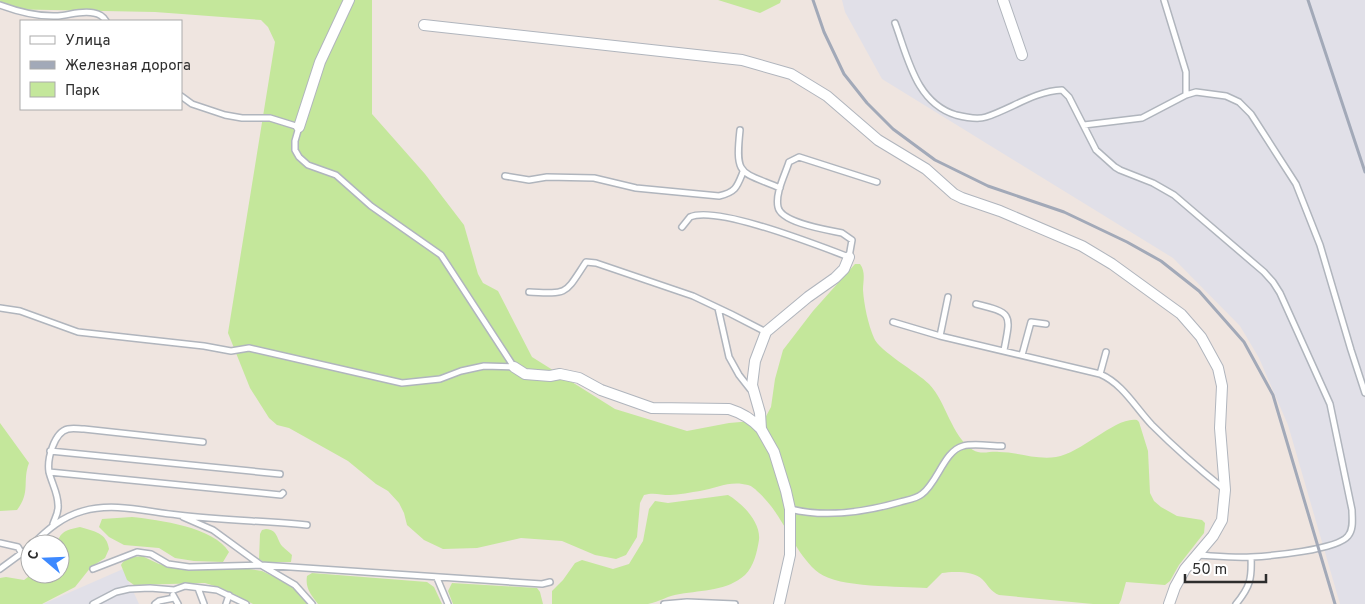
<svg xmlns="http://www.w3.org/2000/svg" width="1365" height="604" viewBox="0 0 1365 604" font-family="Overpass,sans-serif">
  <style>
    .industrial { fill: #e1e0e8 }
    .green { fill: #c4e79b }
    .lines { fill: none; stroke-linecap: round; stroke-linejoin: round }
    .service-casing { stroke: #b0b5bd; stroke-width: 8 }
    .minor-casing { stroke: #b0b5bd; stroke-width: 12 }
    .service { stroke: #fff; stroke-width: 5 }
    .minor { stroke: #fff; stroke-width: 10 }
    .rail { stroke: #a2a9b8; stroke-width: 3 }
  </style>
  <rect width="100%" height="100%" fill="#efe5e0"/>
  <path class="industrial" d="M842 0H1365V604H1340L1288 425 1259 358 1240 326 1173 258 882 79 845 12Z
    M123 569 139 604H43Z"/>
  <path class="green" d="M0 0H372V114L425 174 464 225 478 274 483 283 498 291 532 357 615 409 687 431 729 423 764 420 771 407 775 379 783 350 813 311 855 264H860C866 272 863 281 863 290 864 305 868 324 874 338 879 351 917 372 929 384 946 401 951 436 973 450 981 455 990 451 999 452 1018 452 1036 460 1056 457 1082 453 1116 416 1137 420L1139 422 1148 451 1150 493 1154 501 1161 507 1177 516 1202 520 1205 523 1204 533 1179 565 1170 581 1165 585 1126 582 1121 600 1119 604H1093L999 595C991 592 988 585 982 579 974 571 953 571 942 573L927 588C900 586 839 588 819 573 793 553 784 514 757 491 755 489 752 486 748 485 731 480 716 488 700 491 692 492 678 495 670 495 660 495 654 492 644 495L640 503 637 537 626 555 616 559 595 555 562 541 521 538 477 548 443 549 424 540 407 525 404 513 399 503 388 491 376 484 348 461 289 428 277 425 269 418 250 388 228 333 275 42 268 27 261 20 155 12 0 9Z
    M718 0H781L780 3 760 13Z
    M0 423 29 463C22 481 31 492 17 510L0 511Z
    M728 495C742 503 761 522 759 540 757 552 754 566 745 575 727 591 703 590 680 594 669 595 659 602 648 604 640 604 629 604 621 604 598 604 575 604 552 604V591L563 580 575 563 582 560 613 569 629 564 643 541 649 509 655 501 668 503Z
    M132 517C159 520 214 527 229 552L223 562 194 561 175 558 159 548 124 545 109 537 99 527 102 519Z
    M80 527C94 531 107 533 109 549L105 558 91 567 75 587 42 604H0V578L6 577 24 580 32 574H60L59 538C63 530 71 529 80 527Z
    M266 529C278 530 276 538 282 546 285 549 289 552 292 555L291 562H264L259 559 260 534 262 530Z
    M142 556 159 564 183 569H249L262 571 291 585 308 604H253L221 588 205 583 134 585 127 580 121 565C124 558 134 557 142 556Z
    M312 573 427 582 434 587 442 604H318C311 595 305 588 307 576Z
    M452 583 537 588 540 592 543 604H453L448 591Z"/>
  <g class="lines">
    <g class="service-casing">
      <path id="service" d="M1164 0 1186 72V95
        M0 5C19 12 39 17 58 16 70 15 82 10 94 13 100 14 103 16 106 21
        M895 23C908 58 916 103 956 115 964 117 977 120 986 117 1011 109 1035 91 1062 90L1069 97 1096 150 1115 167 1120 170 1153 183 1174 195 1264 272 1273 282 1280 293 1330 404 1352 510C1352 518 1354 529 1348 536 1337 550 1270 556 1251 557 1233 558 1215 556 1197 555
        M181 96 192 104 225 115 242 118H270L299 127 295 141V150L299 157 308 165 336 175 371 206 441 255 514 367
        M1084 125 1142 118 1186 95 1196 92 1226 96 1239 102 1251 114 1296 184 1320 245 1351 350 1365 393
        M740 130C735 177 740 171 780 188
        M505 176 529 180 547 177 594 178 636 188 719 196C736 192 737 187 743 172
        M682 227 690 217C717 205 819 246 849 257L852 240 842 233C828 230 781 223 778 207 775 193 785 175 789 162L799 157 877 182
        M529 292C569 294 564 295 586 262L596 263 693 296 731 314 766 332
        M976 304C1013 313 1011 314 1004 350
        M0 308 20 311 78 332 204 346 231 351 249 348 402 383 440 379 461 371 484 366 514 367
        M718 308 729 357 739 375 750 389
        M893 322 940 336 1100 374C1123 384 1135 407 1152 425 1175 448 1199 469 1224 489
        M940 336 948 297
        M1022 355 1031 322 1046 324
        M1100 374 1106 352
        M50 451 280 474
        M49 472 281 495 283 493
        M790 509C826 518 865 512 900 502 907 500 916 499 922 494 938 482 944 451 963 446 973 443 991 446 1002 446
        M183 517 213 530 261 565 295 585 312 604
        M53 524C55 518 59 512 58 505 58 493 52 484 49 472 47 459 54 432 68 429 73 428 79 429 84 429L203 442
        M0 543 18 547 22 554
        M33 544C48 529 62 517 83 511 114 502 147 512 178 515 221 520 264 521 307 525
        M0 569 30 547
        M93 569 137 552 151 554 168 564 189 567 261 565 542 584 550 582
        M437 578 448 604
        M198 588 204 604
        M173 595 178 604
        M93 604 116 592 129 589 150 588 174 590 185 586 217 590 246 604
        M155 604 159 601 174 598
        M226 604 229 595
        M664 604 687 602 735 604
        M1236 604C1250 587 1252 579 1251 557"/>
    </g>
    <g class="minor-casing">
      <path id="minor" d="M1003 0 1022 55
        M424 25 742 60 791 74 827 96 878 140 926 169 954 194 962 198 1000 211 1082 246 1112 264 1181 314 1201 337 1218 368 1222 386 1220 428 1225 490 1222 520 1213 536 1185 569 1175 587 1169 604
        M299 127 320 62 349 0
        M514 367 525 374 550 376 560 374 579 378 601 390 652 408 729 409C742 413 752 419 761 429
        M779 604 790 555V509L786 491 774 452 761 429 760 413 752 385 755 361 766 332 808 297 835 278 844 269 849 257"/>
    </g>
    <use href="#service" class="service"/>
    <use href="#minor" class="minor"/>
    <path class="rail" d="M813 0 824 32 844 74 867 103 893 129 935 160 988 186 1064 212 1127 242 1161 261 1199 291 1244 342 1273 395 1335 604
      M1308 0 1365 172"/>
  </g>
  <rect x="20" y="20" width="162" height="90" fill="#ffffff" stroke="#ababab"/>
  <rect x="30" y="36" width="25" height="8" fill="#ffffff" stroke="#ababab"/>
  <text x="65" y="45" font-size="15" fill="#2d2d2d">Улица</text>
  <rect x="30" y="61" width="25" height="8" fill="#a2a9b8" stroke="#ababab"/>
  <text x="65" y="70" font-size="15" fill="#2d2d2d">Железная дорога</text>
  <rect x="30" y="82" width="25" height="15" fill="#c4e79b" stroke="#ababab"/>
  <text x="65" y="95" font-size="15" fill="#2d2d2d">Парк</text>
  <g transform="translate(45 559) rotate(289)"><circle r="24" fill="#ffffff" stroke="#ababab"/>
  <path d="M0-4L9 19L0 12L-9 19Z" fill="#3d89ff"/>
  <text y="-8" font-size="14" font-weight="bold" text-anchor="middle" fill="#2d2d2d">С</text>
  </g>
  <path d="M1185 574v8h81v-8" fill="none" stroke="#2d2d2d" stroke-width="2.5"/>
  <text x="1192" y="574" font-size="15" fill="#2d2d2d" stroke="#ffffff" stroke-width="4" paint-order="stroke">50 m</text>
</svg>
